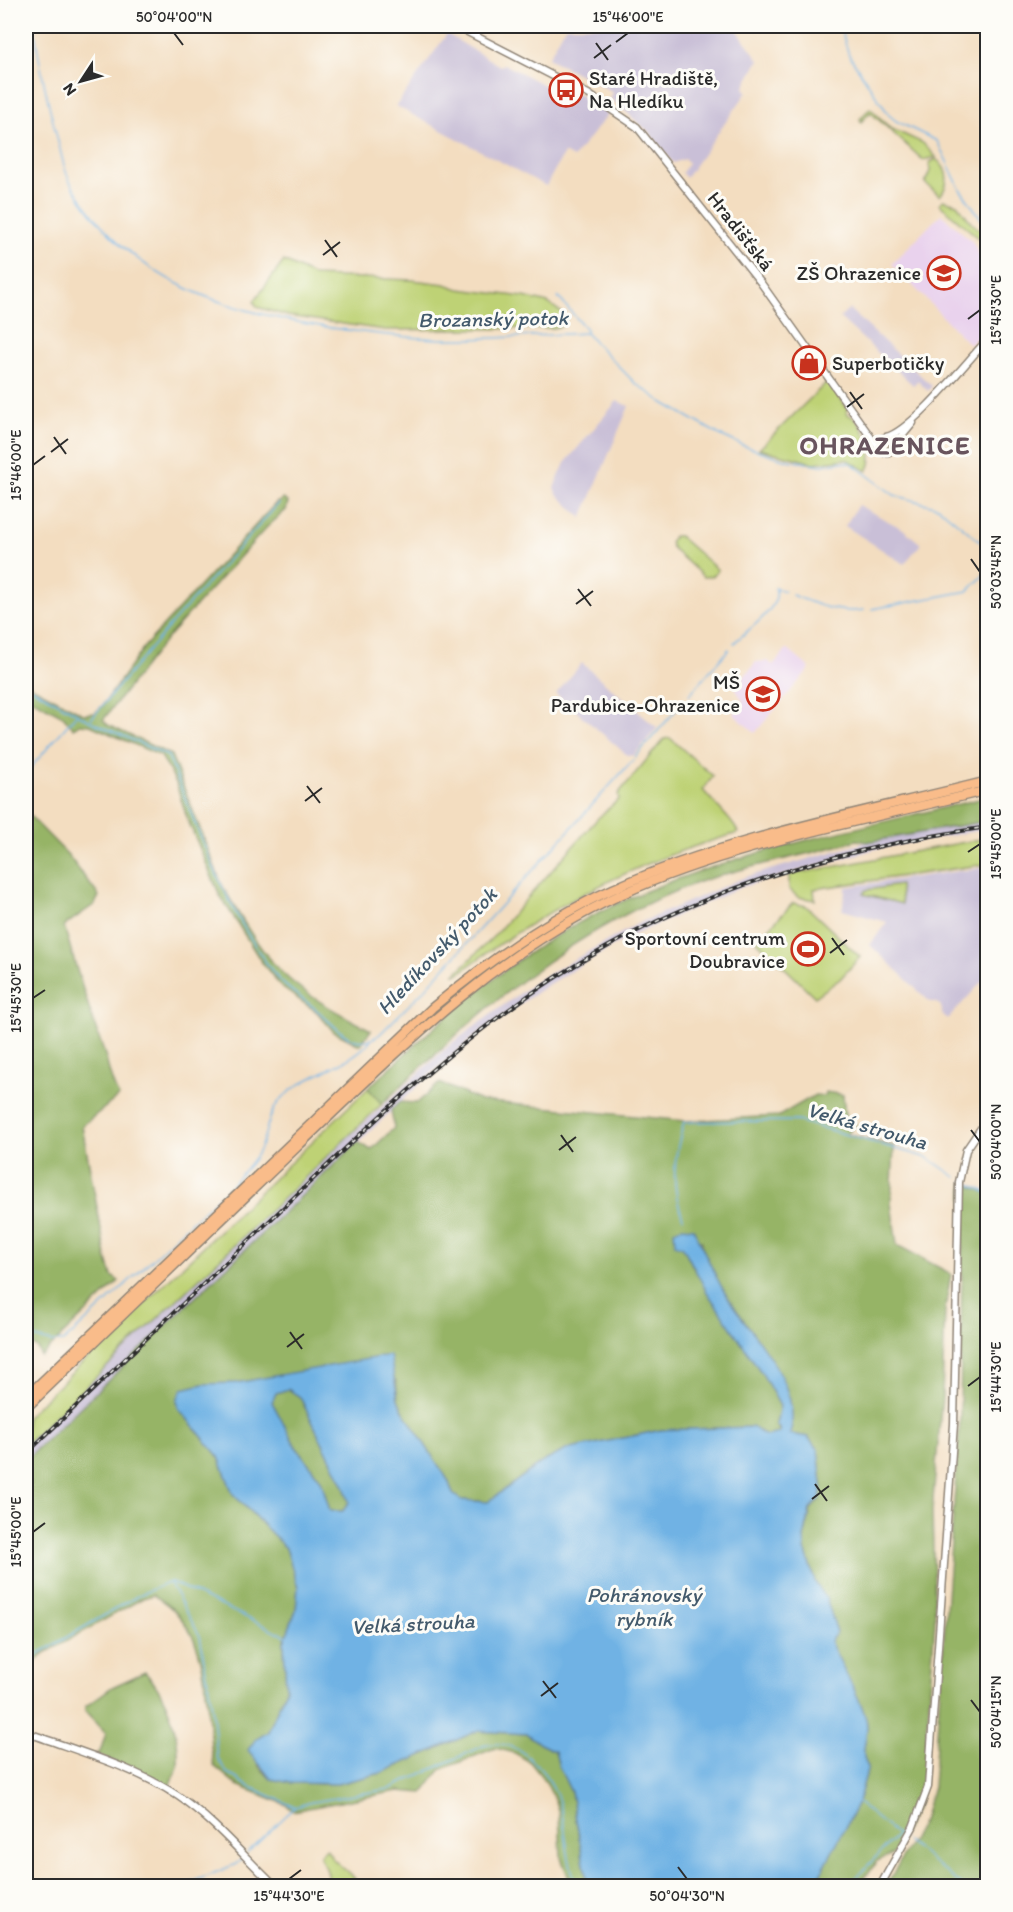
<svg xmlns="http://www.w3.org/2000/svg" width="1013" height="1912" viewBox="0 0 1013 1912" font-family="Itim,sans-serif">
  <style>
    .built { fill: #e9d2ed }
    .industrial { fill: #c9bfd7 }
    .green { fill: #bed275; stroke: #747e50; stroke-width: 1.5 }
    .forest { fill: #96b466; stroke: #607048; stroke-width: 1.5 }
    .water { fill: #70b2e4; stroke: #4e6e88; stroke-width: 1.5; fill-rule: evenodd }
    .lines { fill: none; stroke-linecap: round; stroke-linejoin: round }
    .stream { stroke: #70b2e4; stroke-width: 1.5 }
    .tertiary-casing { stroke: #8f8476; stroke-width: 9 }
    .trunk-casing { stroke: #8f8476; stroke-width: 11 }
    .tertiary { stroke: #fff; stroke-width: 6 }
    .trunk { stroke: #f9bc8a; stroke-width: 8 }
    .rail-casing { stroke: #2b2b2b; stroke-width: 4 }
    .rail { stroke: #fdfcf7; stroke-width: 1.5; stroke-dasharray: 4.5; stroke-linecap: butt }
    .ticks { fill: none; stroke: #2b2b2b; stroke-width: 2 }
    .labels { text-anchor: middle; stroke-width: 6; stroke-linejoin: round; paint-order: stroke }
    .poi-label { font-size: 20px; fill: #2b2b2b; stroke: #fdfcf7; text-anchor: end }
    .street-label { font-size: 20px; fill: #2b2b2b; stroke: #fdfcf7 }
    .water-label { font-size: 21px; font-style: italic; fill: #435a6c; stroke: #fdfcf7 }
    .district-label { font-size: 26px; font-weight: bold; letter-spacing: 1.5px; fill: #68545d; stroke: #fdfcf7 }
    .neatline { fill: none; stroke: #2b2b2b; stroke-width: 2 }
    .ticks-label { font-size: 15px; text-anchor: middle; fill: #2b2b2b }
  </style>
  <rect width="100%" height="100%" fill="#fdfcf7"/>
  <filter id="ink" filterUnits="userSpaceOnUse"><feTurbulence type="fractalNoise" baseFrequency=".0167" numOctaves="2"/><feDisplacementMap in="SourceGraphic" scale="12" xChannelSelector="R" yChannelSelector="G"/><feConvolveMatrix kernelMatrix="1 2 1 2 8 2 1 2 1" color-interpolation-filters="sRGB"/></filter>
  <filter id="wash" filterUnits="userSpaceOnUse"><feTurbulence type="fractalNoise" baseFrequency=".008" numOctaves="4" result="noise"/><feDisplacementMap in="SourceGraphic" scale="24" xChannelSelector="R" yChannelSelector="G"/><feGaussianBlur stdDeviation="1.35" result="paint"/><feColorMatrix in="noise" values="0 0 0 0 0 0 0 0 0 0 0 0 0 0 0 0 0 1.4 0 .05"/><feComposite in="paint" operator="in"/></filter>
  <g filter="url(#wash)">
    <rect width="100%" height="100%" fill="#f3ddc0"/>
    <path class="built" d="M941 214 972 241 980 256 987 259V326L970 345 892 264Z
      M787 649 810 668 755 733 733 714 743 701 735 688 756 662 767 661 773 665Z"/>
    <path class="industrial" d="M566 26H734L759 60 744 87 747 92 686 178 682 173 688 163 685 159 673 163 648 131 610 98 613 92 548 58Z
      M447 34 500 66 504 64 565 96 568 92 578 94 609 113 573 158 564 153 546 186 396 106Z
      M849 309 932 386 928 391 918 381 913 385 840 318Z
      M617 401 629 406 582 518 557 494 554 488 565 463Z
      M858 505 903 529 921 544 904 564 845 526Z
      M582 663 657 728 633 756 627 755 556 694Z
      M987 821V829L876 849 742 887 629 937 549 984 475 1036 424 1080 26 1459V1444L344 1141 452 1043 538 980 639 923 745 877 867 842Z
      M987 867V976L948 1019 942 1014 941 1006 936 1002H930L870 945 887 922 842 910 846 887Z"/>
    <path class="green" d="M870 108 890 128 923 143 936 157 923 160 870 112 861 122 860 119Z
      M936 159C949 169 950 184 940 196L925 183 930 171 929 163Z
      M943 200 957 204 971 222 987 237V245L939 204Z
      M284 261 314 276 412 280 445 284 459 289 524 297 548 303 565 315 566 320 562 326 553 328 385 330 288 316 257 307 254 301Z
      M828 381 847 408V414C864 420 878 455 867 471L846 459 814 463 759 449Z
      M674 536H679L718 570 713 576 704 577 672 548 670 542Z
      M670 738 713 776 703 790C711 801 736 823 738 833 635 861 542 910 458 974H455L493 937 598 818 619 799 618 794 664 739Z
      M987 838V864L814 889 815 900 798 897 789 889V875Z
      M900 885 902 904 863 894 866 890Z
      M793 903 806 906 860 957 840 979 815 997 757 941Z
      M368 1088 382 1104 26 1444V1417Z
      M326 1848 333 1859 360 1883 354 1886H332L320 1856Z"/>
    <path class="forest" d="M283 499 288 502 286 510 266 528 166 639 103 720 108 725 171 755 222 885C240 916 261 955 289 979 313 1000 343 1016 371 1030L360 1045 334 1032 317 1012 281 987 261 961 219 894 187 818 176 783 161 756 90 725 80 724 73 728 63 716 26 696V683L83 714 95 713 103 705 144 647 276 503Z
      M987 797V821L867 842 857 840C805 857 751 864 699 882 568 930 481 1010 382 1104L368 1088C427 1033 485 979 554 937 684 858 842 834 987 797Z
      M26 812 68 855 99 896 95 904 64 926C76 968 89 1010 104 1052 109 1068 110 1081 119 1096L82 1126 106 1256 112 1276 119 1281 41 1356 37 1348 26 1341 28 1327 26 1298Z
      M440 1083 481 1101 686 1121 779 1116 815 1095 825 1096 826 1092 843 1095 845 1115 856 1124 847 1134 894 1146 891 1203 897 1245 951 1274 945 1309 942 1397 932 1511 935 1621 923 1785 919 1802 893 1854 877 1861 859 1886H814L858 1803 868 1767C859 1753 867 1741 867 1726 867 1708 837 1660 830 1641L837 1632 826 1598 815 1582 805 1549 804 1538 811 1509 820 1499 822 1484 818 1450 808 1437 790 1434C806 1387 736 1317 714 1275 708 1264 702 1254 702 1241L683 1246 693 1267 763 1375 780 1406 776 1424 780 1433 766 1436 752 1427 661 1430 566 1450 541 1463 488 1502 461 1500 453 1494 448 1480 403 1411 398 1399 396 1381 381 1356 370 1360 236 1383 203 1384 177 1400 179 1409 219 1457 233 1494 286 1548 298 1587 296 1610 284 1642 286 1689 268 1732 255 1740 259 1767 271 1779 319 1784H337L381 1773 477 1731 527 1734 540 1744 555 1751 559 1767 571 1792 588 1886H572L561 1858 559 1813 555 1801 546 1782 530 1762 515 1753 495 1748 440 1770 423 1793 398 1791 293 1811 287 1805 237 1785 214 1766C202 1706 218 1631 153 1595L143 1598 45 1653 26 1670V1459L358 1142 371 1150 394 1128 391 1110 400 1102 417 1103Z
      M963 1183 988 1193 987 1886H886L923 1821 933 1786 960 1421Z
      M288 1389 300 1397 344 1486 349 1502 343 1511H330L321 1480 296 1447 272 1402 276 1393Z
      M145 1672C167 1695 180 1733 178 1765 178 1773 170 1778 170 1786L96 1754 100 1752 106 1733 85 1711V1707L112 1687Z"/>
    <path class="water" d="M682 1227 693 1228C704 1249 712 1271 725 1293 749 1333 804 1385 790 1434L808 1437 818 1450 822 1484 820 1499 810 1509 804 1538 805 1549 815 1582 826 1598 837 1632 830 1641C838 1660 867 1708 867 1726 867 1741 859 1753 868 1767L858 1803 814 1886H588L571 1792 559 1767 555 1751 540 1744 527 1734 477 1731 381 1773 337 1784 291 1783 271 1779 248 1750 255 1740 268 1732 286 1689 284 1642 296 1610 298 1587 286 1548 233 1494 219 1457 179 1409 177 1400 182 1389 203 1384 236 1383 390 1355 398 1399 403 1411 448 1480 453 1494 461 1500 488 1502 541 1463 566 1450 661 1430 752 1427 766 1436 780 1433 779 1427 776 1425 780 1406 763 1375 707 1292 683 1247 675 1244 674 1231ZM288 1389 300 1397 344 1486 349 1502 343 1511H330L321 1480 296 1447 272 1402 276 1393Z"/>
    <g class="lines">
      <path class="stream" d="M34 26C39 65 48 103 58 141 62 157 65 175 74 188 133 284 228 312 332 328 368 333 405 338 441 339 489 340 538 335 586 333L635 383 662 402 718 434 744 446 787 460 822 465 840 462 851 463 894 495 938 507 988 548
        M840 26 849 55 889 115 896 121 937 141 960 189 988 228
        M558 297 586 329V333
        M792 595C818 605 837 614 864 610
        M872 609 968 591 988 571
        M734 643C746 631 784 606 775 588L785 591
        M26 685 90 721 168 756C199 832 226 911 276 976 288 991 305 999 318 1011 335 1025 352 1053 379 1035L427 987 633 760
        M689 695 729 649
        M91 719 171 624 279 503
        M635 757 684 701
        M26 773 76 715
        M963 1181 988 1193
        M683 1218C670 1184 674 1156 684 1122L798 1121 928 1158 956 1177
        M26 1336 51 1342H63C105 1305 146 1265 187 1226 210 1204 239 1181 257 1154 267 1138 266 1118 278 1103 302 1073 348 1069 372 1039
        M170 1583 200 1636 213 1713 217 1757 226 1772 248 1786 295 1807 312 1802 389 1789 483 1746C500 1741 513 1745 526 1755 577 1797 556 1834 577 1886
        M26 1661 141 1594 171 1582 286 1636
        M858 1803 896 1834
        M907 1841 963 1886
        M247 1853 295 1807
        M183 1886 236 1864 244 1857
        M848 1886 897 1835 903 1838"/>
    </g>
  </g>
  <g filter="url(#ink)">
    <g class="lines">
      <g class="tertiary-casing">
        <path id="tertiary" d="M456 26 588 94 637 127 761 283 877 446
          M886 437C912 431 967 361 988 339
          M893 447 892 441 886 437 881 439 877 444 881 452H889C897 442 905 433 913 423
          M26 1732C76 1751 133 1766 178 1796 214 1820 244 1857 275 1886
          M880 1886 913 1827 928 1787 954 1424 959 1182 966 1150 988 1118"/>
      </g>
      <g class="trunk-casing">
        <path id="trunk" d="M26 1397 432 1008C487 962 547 919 613 889 731 836 862 813 988 781
          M26 1408C116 1321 207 1234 297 1147 397 1052 493 954 620 895 731 844 868 820 988 790"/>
      </g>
      <use href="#tertiary" class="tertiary"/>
      <use href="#trunk" class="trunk"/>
      <g class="rail-casing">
        <path id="rail" d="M26 1454C112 1371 199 1288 286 1205 386 1109 484 1014 607 947 726 881 854 846 988 827"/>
      </g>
      <use href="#rail" class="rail"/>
    </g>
  </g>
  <path class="ticks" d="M174 33 183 45M616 42 628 33M596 43 608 60M594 58 611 45M325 240 337 257M323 255 340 242M968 319 980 310M850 392 862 409M847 407 864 394M54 437 66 454M51 452 68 439M33 465 45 456M971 559 980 572M578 589 591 606M576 604 593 591M307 786 320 803M305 801 322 788M968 852 980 844M832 938 844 955M830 953 847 940M33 998 45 990M971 1130 980 1142M561 1135 573 1152M559 1150 576 1137M290 1332 302 1349M287 1347 304 1334M968 1386 980 1377M815 1484 827 1501M812 1499 829 1486M33 1532 45 1523M543 1681 556 1698M541 1696 558 1683M971 1700 980 1712M678 1867 687 1879M289 1879 301 1870"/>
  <defs>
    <g id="bus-ring" transform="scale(1.725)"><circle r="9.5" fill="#fdfcf7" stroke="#c8321e" stroke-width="1.5"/><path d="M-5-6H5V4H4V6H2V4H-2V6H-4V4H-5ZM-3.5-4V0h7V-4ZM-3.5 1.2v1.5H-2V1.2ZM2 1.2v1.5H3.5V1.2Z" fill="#c8321e"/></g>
    <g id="school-ring" transform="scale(1.725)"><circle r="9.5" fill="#fdfcf7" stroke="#c8321e" stroke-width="1.5"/><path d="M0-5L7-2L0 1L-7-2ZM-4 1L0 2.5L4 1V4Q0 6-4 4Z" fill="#c8321e"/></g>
    <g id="shop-ring" transform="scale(1.725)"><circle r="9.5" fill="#fdfcf7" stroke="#c8321e" stroke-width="1.5"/><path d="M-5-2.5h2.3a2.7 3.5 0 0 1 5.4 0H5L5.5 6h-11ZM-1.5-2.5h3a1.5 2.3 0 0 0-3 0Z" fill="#c8321e"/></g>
    <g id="stadium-ring" transform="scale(1.725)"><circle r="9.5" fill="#fdfcf7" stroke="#c8321e" stroke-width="1.5"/><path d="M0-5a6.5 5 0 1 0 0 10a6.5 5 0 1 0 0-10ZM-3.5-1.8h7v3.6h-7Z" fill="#c8321e"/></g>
  </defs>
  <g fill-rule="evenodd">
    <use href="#bus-ring" x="566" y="90"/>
    <use href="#school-ring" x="944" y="273"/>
    <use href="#shop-ring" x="809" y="363"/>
    <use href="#school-ring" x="763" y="694"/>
    <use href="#stadium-ring" x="808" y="949"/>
  </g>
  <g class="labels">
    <g class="poi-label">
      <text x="589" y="85" text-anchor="start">Staré Hradiště,<tspan x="589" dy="23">Na Hledíku</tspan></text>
      <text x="921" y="280">ZŠ Ohrazenice</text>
      <text x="832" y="370" text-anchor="start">Superbotičky</text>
      <text x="740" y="689">MŠ<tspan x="740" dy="23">Pardubice-Ohrazenice</tspan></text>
      <text x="785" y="945">Sportovní centrum<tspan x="785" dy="23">Doubravice</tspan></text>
    </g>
    <g class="street-label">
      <text transform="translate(741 231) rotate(52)" y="7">Hradišťská</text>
    </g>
    <g class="water-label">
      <text transform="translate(493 319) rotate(-1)" y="7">Brozanský potok</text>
      <text transform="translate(437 951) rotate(-47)" y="7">Hledíkovský potok</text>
      <text transform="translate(867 1126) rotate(16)" y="7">Velká strouha</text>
      <text x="644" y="1602">Pohránovský<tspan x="644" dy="24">rybník</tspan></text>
      <text transform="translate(413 1624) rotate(-3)" y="7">Velká strouha</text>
    </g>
    <g class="district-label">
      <text x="885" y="454">OHRAZENICE</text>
    </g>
  </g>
  <rect width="1013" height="1912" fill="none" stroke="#fdfcf7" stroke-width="66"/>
  <g transform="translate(81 81) rotate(234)" stroke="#fdfcf7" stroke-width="4.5" paint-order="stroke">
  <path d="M0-4.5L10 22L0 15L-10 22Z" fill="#2b2b2b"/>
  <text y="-9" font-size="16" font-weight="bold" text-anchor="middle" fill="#2b2b2b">N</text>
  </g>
  <rect x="33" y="33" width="947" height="1846" class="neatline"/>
  <g class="ticks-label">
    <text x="174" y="22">50°04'00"N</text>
    <text x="628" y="22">15°46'00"E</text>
    <text transform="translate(996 310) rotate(-90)" y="5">15°45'30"E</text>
    <text transform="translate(16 465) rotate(-90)" y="5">15°46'00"E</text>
    <text transform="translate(996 572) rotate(-90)" y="5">50°03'45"N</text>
    <text transform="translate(996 844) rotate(-90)" y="5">15°45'00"E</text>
    <text transform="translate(16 998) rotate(-90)" y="5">15°45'30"E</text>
    <text transform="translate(996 1142) rotate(-90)" y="5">50°04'00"N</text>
    <text transform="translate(996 1377) rotate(-90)" y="5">15°44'30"E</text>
    <text transform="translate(16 1532) rotate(-90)" y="5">15°45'00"E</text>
    <text transform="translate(996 1712) rotate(-90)" y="5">50°04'15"N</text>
    <text x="289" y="1901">15°44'30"E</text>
    <text x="687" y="1901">50°04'30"N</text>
  </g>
</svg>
